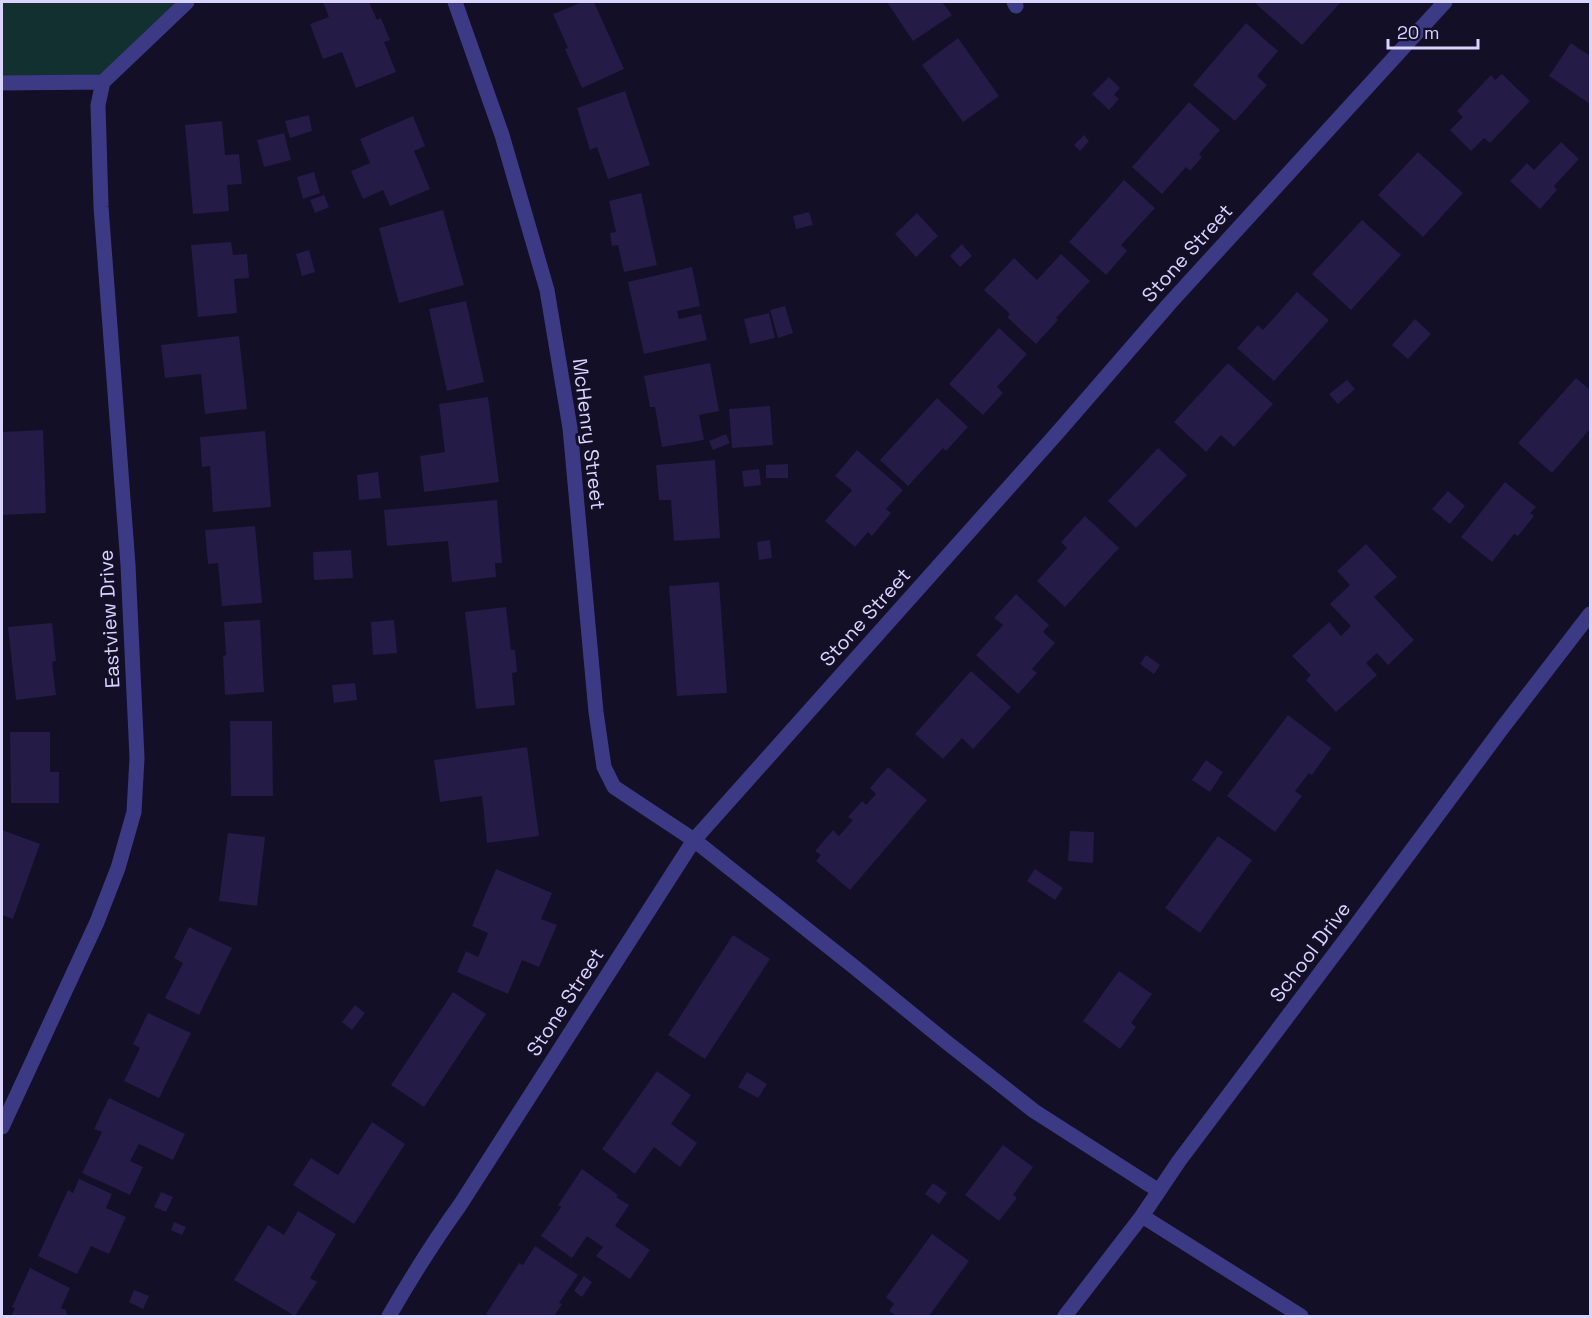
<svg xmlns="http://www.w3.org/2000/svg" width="1592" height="1318" viewBox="0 0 1592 1318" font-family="'Space Grotesk',sans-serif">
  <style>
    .green { fill: #12302f }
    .building { fill: #241b47 }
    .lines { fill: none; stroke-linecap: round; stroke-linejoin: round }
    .minor { stroke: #3d3a85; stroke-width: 15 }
    .labels { text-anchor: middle; stroke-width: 6; stroke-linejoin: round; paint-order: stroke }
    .street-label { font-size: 20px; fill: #d9d4ff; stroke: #130f26 }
  </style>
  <rect width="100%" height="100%" fill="#130f26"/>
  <path class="green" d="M2 2H187L103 82 2 79Z"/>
  <path class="building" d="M323 2H369L377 20 381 18 390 40 384 42 396 72 356 88 342 52 323 59 310 24 329 17Z
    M583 2H594L624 69 582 88 565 49 568 48 553 14Z
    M887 2H942L952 15 913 41Z
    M1254 2H1341L1302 45Z
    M1246 23 1278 51 1257 76 1267 85 1235 121 1193 85Z
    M958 38 999 96 963 122 922 65Z
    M1571 43 1590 56V104L1549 76Z
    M1502 74 1530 101 1490 143 1484 138 1471 151 1450 130 1463 117 1457 111 1491 75 1495 80Z
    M1109 77 1120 88 1114 95 1119 99 1109 110 1092 94Z
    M625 91 650 165 608 179 597 147 590 150 577 108Z
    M1189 102 1220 130 1199 154 1202 157 1190 171 1186 167 1162 194 1132 167Z
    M309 115 312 131 290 138 285 121Z
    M413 116 425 146 414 151 430 189 390 206 383 190 363 199 351 171 370 163 360 139Z
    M222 121 225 155 239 154 242 184 227 185 229 211 193 214 185 125Z
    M284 133 291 160 264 167 257 140Z
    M1084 135 1089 141 1080 151 1074 145Z
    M1561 142 1579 159 1554 186 1557 190 1540 209 1510 181 1527 163 1534 170Z
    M1418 152 1463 193 1423 237 1378 195Z
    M314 172 320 193 303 199 297 177Z
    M1124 180 1155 208 1121 245 1127 251 1106 275 1069 242Z
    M641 193 657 265 624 272 618 245 612 246 610 233 616 232 609 201Z
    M324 195 329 207 315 213 310 200Z
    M443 210 464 285 399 303 379 228Z
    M809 212 813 225 796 229 793 216Z
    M917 213 938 236 916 257 895 234Z
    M1362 220 1401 255 1351 310 1312 274Z
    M231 242 233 255 247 254 249 278 234 279 237 313 198 317 191 245Z
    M962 244 972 256 960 267 950 256Z
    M309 250 315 272 302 276 296 254Z
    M1061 254 1090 281 1056 318 1058 320 1036 344 1007 317 1010 314 984 290 1014 258 1037 280Z
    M692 267 700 306 677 311 679 319 701 314 707 340 644 354 628 282Z
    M1297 292 1329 320 1274 381 1237 348 1258 325 1263 330Z
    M466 301 484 382 447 391 429 309Z
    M785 306 793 333 778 338 770 310Z
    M769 313 775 338 750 344 744 319Z
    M1415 319 1431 334 1408 359 1392 345Z
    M999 328 1027 354 997 387 1003 393 983 415 949 384Z
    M239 336 247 409 205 414 201 374 165 378 161 345Z
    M710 363 719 411 699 415 704 440 662 447 655 407H650L644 376Z
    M1228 363 1273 404 1234 447 1221 435 1206 452 1174 422Z
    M1576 378 1590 390V429L1552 473 1518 443Z
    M1347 380 1355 389 1338 404 1329 394Z
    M488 397 499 482 424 492 420 456 445 452 439 404Z
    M937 398 968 427 946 451 943 448 908 486 880 460Z
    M770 406 773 445 732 448 729 409Z
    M43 430 46 513 2 515V432Z
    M265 431 271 507 213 512 210 466 202 467 200 437Z
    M726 434 730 443 713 450 709 441Z
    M1158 448 1187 475 1136 528 1108 501Z
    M857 450 903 490 886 509 891 513 872 536 868 532 855 547 825 521 852 490 835 476Z
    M715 460 720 538 674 541 671 500H659L656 465Z
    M788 464V478H766V465Z
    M759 469 761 485 744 487 742 471Z
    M378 472 381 498 359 500 357 475Z
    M1505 482 1536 507 1530 513 1534 516 1518 536 1514 534 1492 562 1461 537Z
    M1448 491 1465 506 1450 524 1432 509Z
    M497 500 502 563H495L496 577 452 582 448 541 387 546 384 510Z
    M1085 516 1119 548 1065 607 1037 581 1067 548 1061 542Z
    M255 526 262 603 222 606 218 563 208 564 205 530Z
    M770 540 772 558 759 560 757 542Z
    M1366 544 1397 577 1374 597 1414 640 1388 665 1377 653 1366 663 1377 675 1336 712 1306 680 1311 675 1292 656 1329 622 1341 636 1351 626 1330 604 1350 585 1337 571Z
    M351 550 353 578 314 580 313 552Z
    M719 582 727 693 677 696 669 586Z
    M1016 594 1049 625 1043 632 1055 643 1032 669 1037 673 1018 694 976 655 1003 625 994 618Z
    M506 607 511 650H515L517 672 512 673 515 705 476 709 465 612Z
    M260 620 264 692 225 695 223 656 226 655 224 622Z
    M394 620 397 653 373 655 371 622Z
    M52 623 56 661 52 662 56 695 16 700 8 627Z
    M1146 655 1160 665 1154 674 1140 664Z
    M971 671 1011 707 973 749 962 738 943 759 915 734Z
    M355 683 357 700 334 703 332 685Z
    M1288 715 1331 748 1312 775 1309 773 1295 791 1302 796 1275 832 1227 796Z
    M230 721H272L273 796H231Z
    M10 732H50V772H59V803H11Z
    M527 747 539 836 487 843 482 796 440 802 434 760Z
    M1206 760 1223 772 1210 792 1192 780Z
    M888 767 927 800 850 890 816 861 821 855 815 851 833 830 839 836 853 820 848 817 862 801 866 805 876 794 870 788Z
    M2 830 40 844 13 919 2 915Z
    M1070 831 1094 832 1093 863 1068 861Z
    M228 833 265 837 257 906 219 901Z
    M1218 836 1252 860 1200 933 1165 908Z
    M496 869 552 893 541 919 557 925 539 967 522 960 508 994 457 972 466 951 478 957 488 933 472 926Z
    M1035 869 1063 888 1055 900 1027 881Z
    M189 927 232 948 199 1015 165 998 183 963 174 958Z
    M733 935 770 959 705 1059 668 1035Z
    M1119 971 1152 994 1131 1023 1136 1027 1120 1049 1083 1021Z
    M453 992 486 1014 424 1107 391 1085Z
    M355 1005 365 1013 352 1030 342 1022Z
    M148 1013 191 1033 159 1098 124 1081 140 1048 133 1044Z
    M657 1071 691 1095 671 1124 697 1143 680 1167 654 1147 635 1174 602 1149Z
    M747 1072 767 1084 758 1098 738 1087Z
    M109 1098 185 1134 173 1160 139 1144 130 1161 143 1167 130 1195 82 1173 102 1132 94 1129Z
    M372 1122 405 1144 354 1224 293 1185 311 1158 338 1175Z
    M1003 1145 1033 1167 1013 1195 1017 1198 999 1221 965 1195Z
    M582 1169 618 1195 616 1197 629 1205 615 1226 650 1250 630 1279 596 1256 603 1247 587 1236 572 1258 541 1236 561 1207 558 1205Z
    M79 1179 112 1194 106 1208 126 1217 109 1254 91 1246 77 1274 38 1256 68 1190 73 1193Z
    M933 1183 947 1193 939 1204 925 1194Z
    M161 1192 173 1197 166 1212 154 1207Z
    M298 1211 336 1234 310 1278 317 1282 295 1316 234 1280 268 1225 284 1235Z
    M174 1222 186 1227 182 1235 171 1230Z
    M932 1234 969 1261 929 1316H897L889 1311 894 1304 886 1297Z
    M535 1246 578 1275 559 1303 562 1304 554 1316H489L486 1314 519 1263 523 1265Z
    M30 1268 70 1288 61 1308 66 1310 67 1316H11L15 1308 12 1307Z
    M584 1276 592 1282 582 1297 574 1291Z
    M134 1290 149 1296 143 1309 129 1302Z"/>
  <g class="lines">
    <path class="minor" d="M455 2 502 135 547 290 570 428 596 712 604 767 614 787 694 840 853 966 945 1041 1034 1111 1159 1191
      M1014 2 1016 6
      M2 83 103 82 187 2
      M2 1127 97 922 118 868 134 812 137 758 128 565 101 207 98 105 103 82
      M1142 1216 1301 1316
      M389 1316C411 1278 434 1241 460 1205L694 840 1059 431 1170 303 1445 2
      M1065 1316 1142 1216 1179 1161 1351 932 1503 727 1590 614"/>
  </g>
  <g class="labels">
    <g class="street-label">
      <text transform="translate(1187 253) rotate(-48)" y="7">Stone Street</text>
      <text transform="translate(589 434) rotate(83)" y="7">McHenry Street</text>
      <text transform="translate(865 617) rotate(-48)" y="7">Stone Street</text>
      <text transform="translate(109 619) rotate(-93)" y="7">Eastview Drive</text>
      <text transform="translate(1310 952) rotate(-53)" y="7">School Drive</text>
      <text transform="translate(565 1002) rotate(-57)" y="7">Stone Street</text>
    </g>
  </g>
  <rect width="1592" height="1318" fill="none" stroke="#d9d4ff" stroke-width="6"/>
  <path d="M1388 39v9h90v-9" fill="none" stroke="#d9d4ff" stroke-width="3"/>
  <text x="1397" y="39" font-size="18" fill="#d9d4ff" stroke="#130f26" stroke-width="4.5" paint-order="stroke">20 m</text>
</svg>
